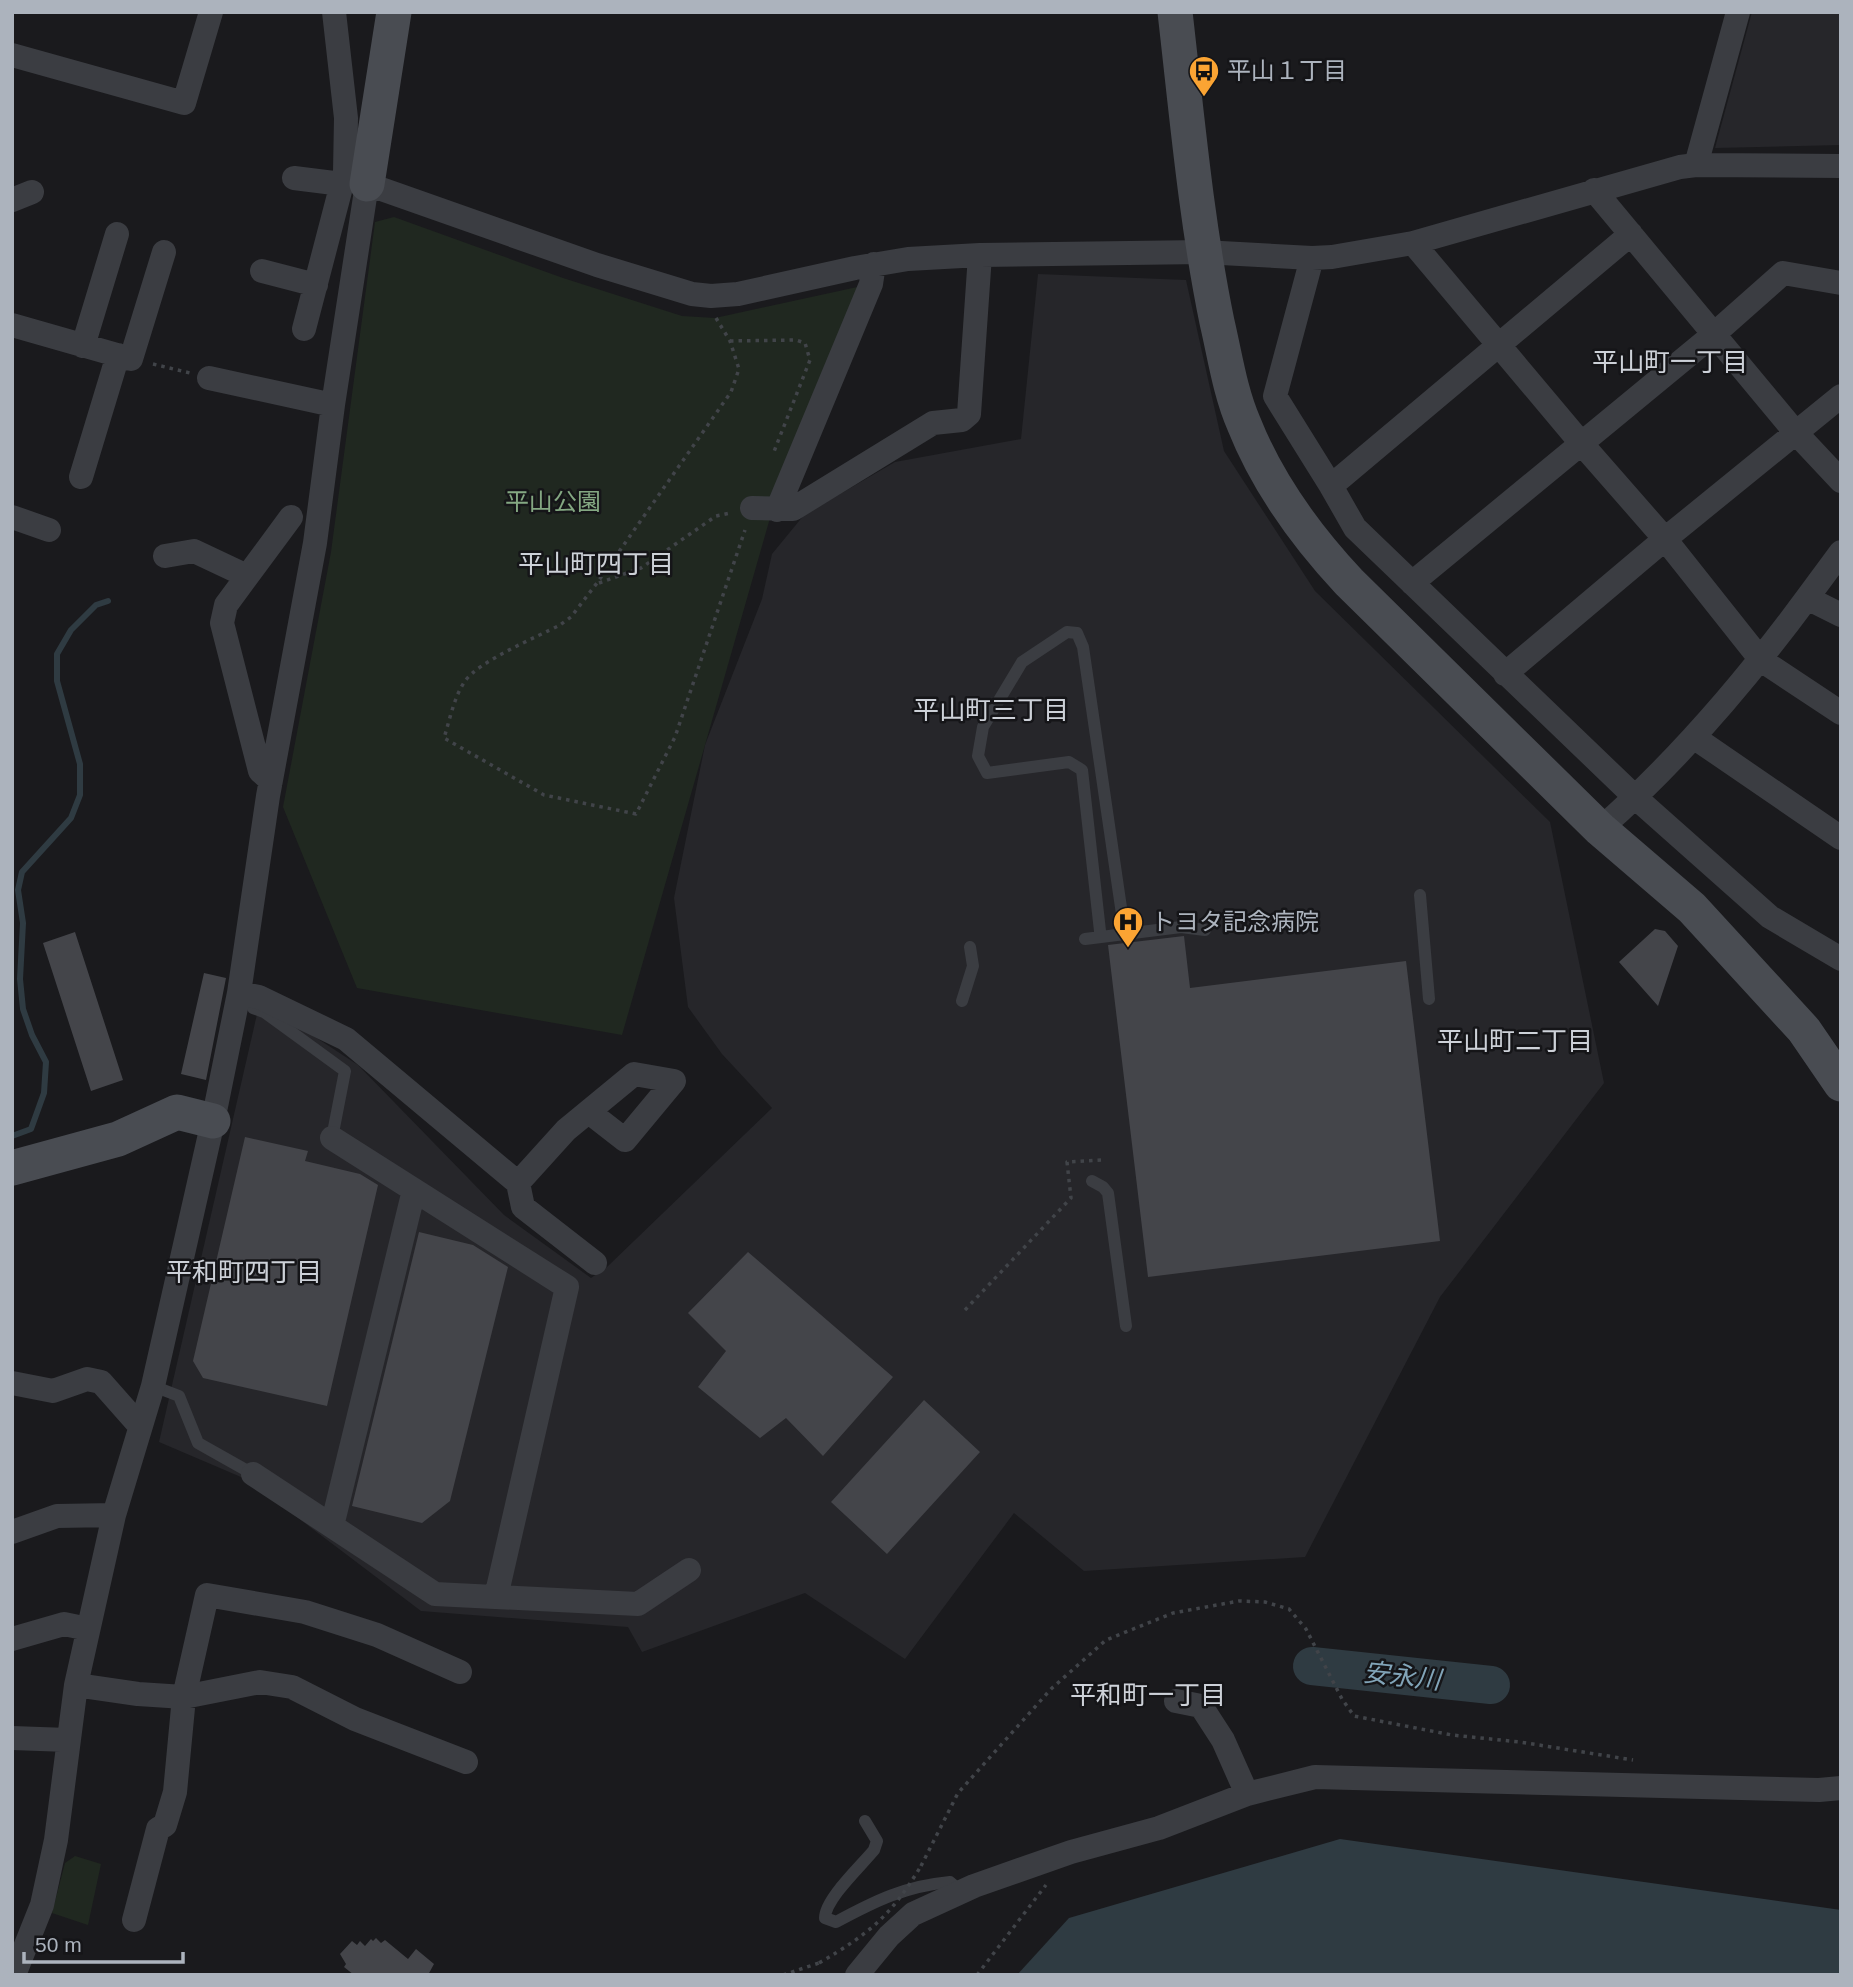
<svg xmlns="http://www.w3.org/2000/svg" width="1853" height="1987" viewBox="0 0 1853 1987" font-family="Helvetica,'Noto Sans JP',sans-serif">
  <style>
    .built { fill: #26262a }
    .green { fill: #202820 }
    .water { fill: #2f3b42 }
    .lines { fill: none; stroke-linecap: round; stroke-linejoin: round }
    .stream { stroke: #2f3b42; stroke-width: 6 }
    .river { stroke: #2f3b42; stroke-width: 38 }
    .building { fill: #44454a }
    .path { stroke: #414449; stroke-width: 3.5; stroke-dasharray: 3.5 5; stroke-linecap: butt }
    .lane { stroke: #3b3d42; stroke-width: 12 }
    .street { stroke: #3b3d42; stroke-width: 24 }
    .secondary { stroke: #494c52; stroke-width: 35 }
    .path-bridge { stroke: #414449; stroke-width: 3.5; stroke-dasharray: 3.5 5; stroke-linecap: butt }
    .labels { text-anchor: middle; stroke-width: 5; stroke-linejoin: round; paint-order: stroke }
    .poi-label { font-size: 24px; fill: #acb3bd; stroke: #151518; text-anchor: start }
    .park-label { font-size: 24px; fill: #84a882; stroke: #151518 }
    .neighbourhood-label { font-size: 26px; fill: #cdd1d8; stroke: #151518 }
    .water-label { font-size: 26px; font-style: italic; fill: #82a5b9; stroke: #151518 }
  </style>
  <rect width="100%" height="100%" fill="#1a1a1d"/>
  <path class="built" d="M1752 12H1841V145L1715 148Z
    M1038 274 1186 280 1224 451 1315 591 1550 822 1604 1083 1440 1297 1305 1557 1084 1571 1014 1513 905 1659 805 1593 642 1652 628 1627 421 1611 248 1480 159 1442 260 1001 358 1065 504 1215 591 1278 607 1267 772 1108 722 1054 688 1007 674 898 705 745 762 599 772 554 804 515 895 462 1021 439Z"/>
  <path class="green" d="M394 217 563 278 682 316 715 318 862 286 774 504 622 1035 357 988 283 807 331 552 375 222Z
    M75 1856 101 1864 88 1925 52 1913 65 1863Z"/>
  <path class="water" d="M1340 1839 1841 1910V1975H1017L1069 1918Z"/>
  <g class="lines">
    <path class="stream" d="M12 1136 31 1129 44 1093 46 1062 32 1035 23 1009 20 979 23 923 18 890 22 872 71 818 80 795V764L57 681V654L71 630 96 605 108 601"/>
    <path class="river" d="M1312 1666 1491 1685"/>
  </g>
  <path class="building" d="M1655 929 1665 931 1678 946 1658 1006 1619 962Z
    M75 932 123 1080 91 1091 43 943Z
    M1184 936 1190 988 1406 961 1440 1241 1148 1277 1108 945Z
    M204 973 226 978 206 1080 181 1074Z
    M245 1137 308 1151 305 1161 360 1174 378 1185 327 1406 203 1378 193 1361Z
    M419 1232 473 1245 508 1267 450 1501 422 1523 352 1506Z
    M748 1252 893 1377 823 1456 786 1418 760 1438 698 1387 726 1351 688 1313Z
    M924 1400 980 1452 887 1554 831 1502Z
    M376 1938 381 1943 385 1940 408 1959 416 1949 434 1964 428 1975H354L344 1967 346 1964 340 1954 352 1941 357 1945 360 1941 365 1946 371 1939 373 1941Z"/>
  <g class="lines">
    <path class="path" d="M716 318 730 341 739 369 731 392 597 583 571 617 560 625C537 637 479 661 465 681 454 697 450 719 444 738L544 795 636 814 675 737 745 530
      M730 341 796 340 805 343 810 360 773 454
      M153 364 190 373
      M599 583 641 568 716 516 730 513
      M965 1310 1071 1198 1067 1162 1102 1160
      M921 1866 958 1793 1051 1689 1106 1640 1173 1613 1239 1601 1265 1602 1289 1609 1306 1629 1342 1699 1354 1716 1452 1735 1520 1742 1633 1760
      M783 1975 819 1963
      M977 1975 1046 1885"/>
    <path class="lane" d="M1420 895 1429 999
      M1100 931 1082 770 1069 762 987 773 978 756 983 727 1022 662 1067 632 1077 633 1083 647 1124 928
      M1085 939 1181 927 1205 930
      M962 1001 973 966 970 947
      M253 1008 264 1012 345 1071 332 1138
      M1092 1181 1103 1187 1108 1193 1126 1326
      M153 1386 179 1396 198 1443 253 1474
      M865 1821 877 1841 874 1850C861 1866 825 1899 825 1918L836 1922C875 1901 905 1886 950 1882L962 1892"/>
    <path class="street" d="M334 12 346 118 345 172 367 184 597 265 692 294 711 296 738 294 855 268 908 259 980 255 1203 252 1312 258 1332 257 1413 243 1680 167 1696 165 1841 166
      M12 55 184 103 211 12
      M1696 165 1738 12
      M294 178 342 184
      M1594 190 1796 433 1841 481
      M12 200 32 192
      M1413 243 1581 443 1665 539 1761 660 1841 713
      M1312 258 1275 396 1331 486 1355 528 1636 798 1770 917 1841 959
      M262 271 316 285
      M12 325 131 359 164 252
      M304 329 345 172
      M83 346 117 234
      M209 378 333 405
      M81 477 118 355
      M1331 486 1631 234
      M752 508 793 509 933 423 962 420 969 414 980 255
      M777 510 871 284 874 264
      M12 517 49 530
      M165 556 194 551 247 576
      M1412 583 1713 335 1783 273 1841 283
      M1807 598 1841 552
      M1505 674 1665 539 1841 396
      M1695 738 1841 838
      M271 781 260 771 222 623 226 605 291 517
      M1600 829C1679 760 1745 682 1807 598L1841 615
      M239 993 259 997 346 1039 518 1183 523 1207 595 1263
      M332 1138 567 1287 496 1597
      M518 1183 566 1130 634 1074 674 1081 625 1140 589 1112
      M12 1383 53 1391 87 1379 101 1382 139 1425
      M253 1474 435 1594 638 1604 689 1570
      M332 1526 414 1190
      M12 1532 57 1516 114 1515
      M12 1639 64 1624 88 1629
      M460 1672 377 1635 305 1612 207 1595 184 1697 260 1682 292 1687 355 1719 466 1762
      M76 1685 138 1694 184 1697 175 1792 165 1825 158 1829 134 1920
      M1176 1701 1201 1706 1223 1740 1247 1794
      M12 1738 68 1740
      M14 1975 42 1905 56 1840 76 1685 114 1515 153 1386 213 1121 239 993 268 796 315 543 333 405 367 184
      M857 1975 889 1936 913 1914 974 1886 1071 1852 1159 1828 1247 1794 1315 1777 1819 1790 1841 1788"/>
    <path class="secondary" d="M1175 12C1187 116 1196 220 1217 322 1225 356 1230 392 1244 424 1267 482 1307 537 1349 582L1600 829 1692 908 1804 1030 1841 1084
      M367 184 394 12
      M12 1168 118 1139 177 1112 213 1121"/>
    <path class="path-bridge" d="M819 1963C870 1933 890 1917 921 1866"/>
  </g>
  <defs>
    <g id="bus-pin" transform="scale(1.575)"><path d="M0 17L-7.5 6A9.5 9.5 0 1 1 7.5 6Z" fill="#fba433" stroke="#151518"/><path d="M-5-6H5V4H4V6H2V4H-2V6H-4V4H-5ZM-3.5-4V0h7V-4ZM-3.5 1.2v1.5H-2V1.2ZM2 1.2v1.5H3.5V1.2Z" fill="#111"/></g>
    <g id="hospital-pin" transform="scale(1.575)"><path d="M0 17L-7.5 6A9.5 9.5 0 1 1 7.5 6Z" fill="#fba433" stroke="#151518"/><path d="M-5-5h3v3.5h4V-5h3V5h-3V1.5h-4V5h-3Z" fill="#111"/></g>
  </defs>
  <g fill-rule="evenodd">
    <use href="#bus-pin" x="1204" y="71"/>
    <use href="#hospital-pin" x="1128" y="922"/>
  </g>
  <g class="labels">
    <g class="poi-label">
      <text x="1227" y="79">平山１丁目</text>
      <text x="1151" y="930">トヨタ記念病院</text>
    </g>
    <g class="park-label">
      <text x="553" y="510">平山公園</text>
    </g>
    <g class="neighbourhood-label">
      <text x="1670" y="371">平山町一丁目</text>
      <text x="596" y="573">平山町四丁目</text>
      <text x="991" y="719">平山町三丁目</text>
      <text x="1515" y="1050">平山町二丁目</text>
      <text x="244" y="1281">平和町四丁目</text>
      <text x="1148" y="1704">平和町一丁目</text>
    </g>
    <g class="water-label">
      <text transform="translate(1402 1676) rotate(6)" y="9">安永川</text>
    </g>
  </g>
  <rect width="1853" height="1987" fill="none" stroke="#acb3bd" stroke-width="28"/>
  <path d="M24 1952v10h159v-10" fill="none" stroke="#acb3bd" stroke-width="3.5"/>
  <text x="35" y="1952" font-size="21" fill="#acb3bd" stroke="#151518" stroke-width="5" paint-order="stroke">50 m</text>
</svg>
